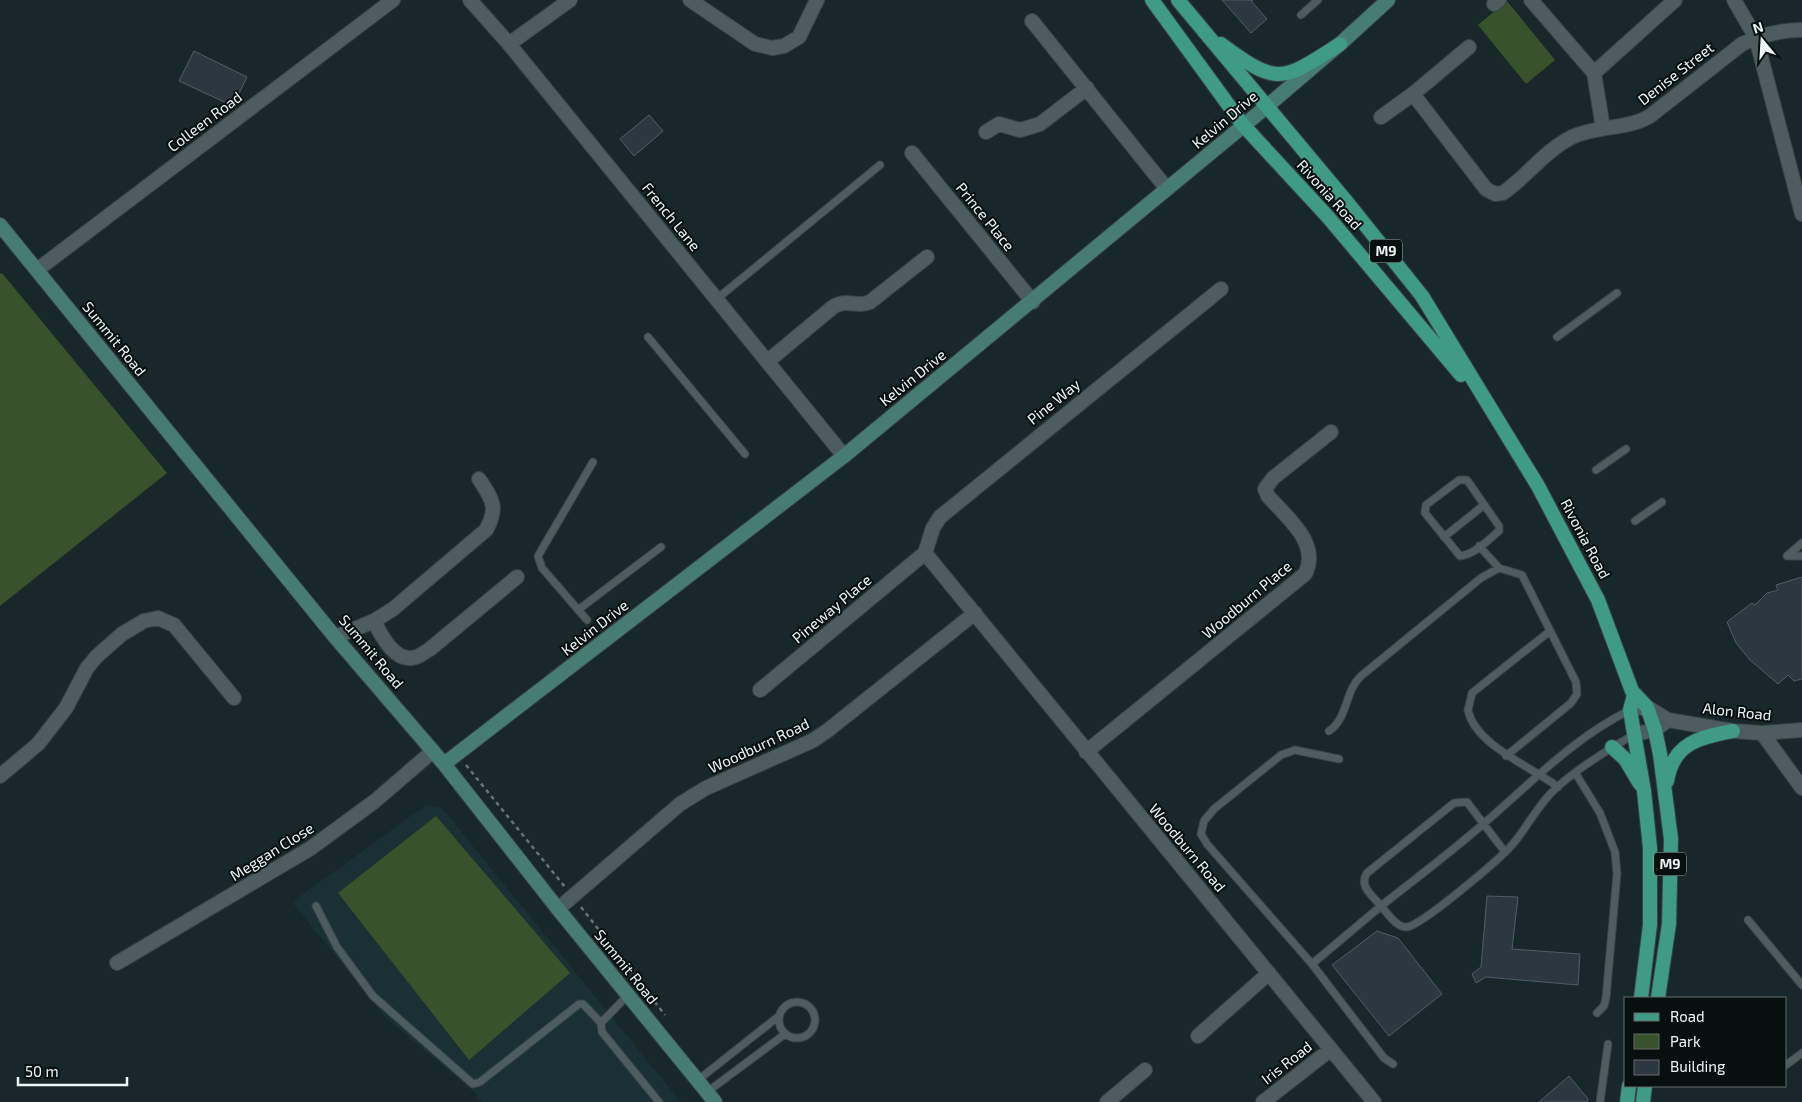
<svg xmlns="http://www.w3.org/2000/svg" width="1802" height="1102" viewBox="0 0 1802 1102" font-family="'Exo 2',sans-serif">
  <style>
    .built { fill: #193134 }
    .green { fill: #38522b }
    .building { fill: #2c373f; stroke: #515d66 }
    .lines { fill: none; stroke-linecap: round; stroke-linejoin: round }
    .service-casing { stroke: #374344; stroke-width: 9 }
    .minor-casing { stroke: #374344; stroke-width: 16 }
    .secondary-casing { stroke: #374344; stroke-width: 16 }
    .primary-casing { stroke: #374344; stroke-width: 16 }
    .path { stroke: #677475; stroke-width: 2.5; stroke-dasharray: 4 4; stroke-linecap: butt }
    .service { stroke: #4d5d5f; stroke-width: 7 }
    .minor { stroke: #4d5d5f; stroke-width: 14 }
    .secondary { stroke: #477c72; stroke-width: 14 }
    .primary { stroke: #409b84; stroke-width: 14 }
    .labels { text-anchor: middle; stroke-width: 4; stroke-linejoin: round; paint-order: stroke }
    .shield { fill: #080f0f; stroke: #a9b1b2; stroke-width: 1 }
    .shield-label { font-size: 14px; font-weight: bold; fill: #eef7f8 }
    .street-label { font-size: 15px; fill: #eef7f8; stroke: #080f0f }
  </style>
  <rect width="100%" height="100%" fill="#182729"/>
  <path class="built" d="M426 805 442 808 681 1102H482L472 1090 387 1019 292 902Z"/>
  <path class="green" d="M1507 1 1555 60 1526 84 1478 25Z
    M2 273 167 473 0 606V274Z
    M436 816 570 973 469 1060 338 893Z"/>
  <path class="building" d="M1222 0H1253L1251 1 1267 19 1251 33Z
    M194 51 247 77 233 106 179 81Z
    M649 115 663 131 634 156 620 139Z
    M1802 577V679L1794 681 1788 675 1778 684 1750 660 1736 643 1727 622 1752 603 1755 605 1767 593 1778 590 1776 585Z
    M1487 896 1518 897 1512 949 1580 954 1578 985 1486 977 1476 983 1472 974 1481 967Z
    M1377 931 1398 938 1442 994 1389 1036 1332 965Z
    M1569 1076 1588 1099 1587 1102H1539Z"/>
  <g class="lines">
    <g class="service-casing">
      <path id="service" d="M1301 15 1318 0
        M718 298 880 165
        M648 337 745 454
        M1557 337 1617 293
        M1596 470 1626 449
        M1459 480H1467L1499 526V531C1488 540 1474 555 1460 556L1425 513 1426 505Z
        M1635 521 1662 502
        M1444 537 1484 505
        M1802 543 1787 556H1802
        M1479 546 1499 568
        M578 610 661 547
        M587 620 542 568 538 556 593 462
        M1550 631 1472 693 1468 710C1475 745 1532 767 1558 787
        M1630 710C1573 738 1530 784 1482 825 1450 853 1415 879 1381 906 1388 914 1397 928 1407 927 1422 925 1500 859 1512 845 1527 828 1537 806 1554 790 1574 771 1610 748 1635 734
        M1329 731C1349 717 1344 692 1361 676L1481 578 1499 568 1522 575 1576 682 1577 694 1571 703 1506 756
        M1339 759 1295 750 1281 755 1214 809 1204 821 1201 834 1207 844 1312 964 1384 1058 1393 1064
        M1576 774 1600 813 1615 852 1617 874 1606 998 1604 1006 1597 1013
        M316 906 337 947 373 996 473 1084 480 1082 579 1004H583L601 1023
        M1748 920 1802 985
        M1312 964 1381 906C1373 896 1358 886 1367 873L1454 803 1467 802 1505 852
        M628 995 601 1023 602 1032 659 1102
        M779 1020a18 18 0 1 1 36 0a18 18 0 1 1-36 0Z
        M1786 1065 1802 1053
        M698 1080 779 1016
        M707 1092 785 1034
        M1600 1102 1608 1044"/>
    </g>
    <g class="minor-casing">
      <path id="minor" d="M470 0 509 44 844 456
        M690 0 755 44 772 48 784 46 799 37 817 0
        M1531 0 1594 73 1603 128
        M1734 0 1756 38 1802 214
        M1494 4 1499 0
        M1032 21 1167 189
        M509 44 570 0
        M1594 73 1675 0
        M1413 94 1486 189 1495 194 1503 193C1527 176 1546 150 1572 137 1597 125 1627 130 1650 116L1742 44C1761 35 1781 30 1802 30
        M1381 117 1413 94 1469 47
        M986 132 999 124 1020 130 1040 124 1087 88
        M912 153 1033 302
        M37 270 393 0
        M768 361 833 307C846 298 857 308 870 302L927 257
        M925 553 1374 1102
        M925 553 933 528 940 517 1221 289
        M374 621C381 635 395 664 416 657 420 656 425 652 430 649L517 577
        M335 637 374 621 393 609 486 530C499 507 492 499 479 479
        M760 690 925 553
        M1641 708 1647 707 1668 720 1733 731 1762 733 1802 730
        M1762 733 1802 788
        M1635 734 1655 730 1664 723
        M1086 752 1305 574C1321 543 1286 517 1268 496L1265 489 1273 478 1331 432
        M0 776 38 744 66 708 87 668 97 656 122 634 144 621 158 618 174 625 234 698
        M558 909 680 804 706 788 812 741 827 731 975 613
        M117 963 311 848 375 801 433 751
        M1198 1036 1269 973
        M1107 1102 1145 1070
        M1263 1102 1330 1050"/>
    </g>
    <g class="secondary-casing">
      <path id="secondary" d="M0 225 335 637 444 764 558 909 715 1102
        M444 764 844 456 1266 107 1340 44 1388 0"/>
    </g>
    <g class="primary-casing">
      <path id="primary" d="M1152 0 1243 125 1328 217 1461 375
        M1178 0 1346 201 1422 296 1538 486 1598 600 1632 691 1647 707 1655 730 1660 754 1671 839 1669 924 1658 998
        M1221 44C1279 87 1282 81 1340 44
        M1634 695 1630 710 1644 791 1650 848V925L1641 998
        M1612 747 1625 759 1640 784
        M1667 781C1673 743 1700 737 1733 731
        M1627 1102 1629 1086
        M1643 1102 1645 1086"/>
    </g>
    <path class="path" d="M466 765 565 887
      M581 907 665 1015"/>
    <use href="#service" class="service"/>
    <use href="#minor" class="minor"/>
    <use href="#secondary" class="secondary"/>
    <use href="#primary" class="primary"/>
  </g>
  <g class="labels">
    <g class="shield">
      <rect x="1370" y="239.5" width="32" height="23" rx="4"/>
      <rect x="1654" y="852.5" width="32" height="23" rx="4"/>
    </g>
    <g class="shield-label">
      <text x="1386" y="256">M9</text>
      <text x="1670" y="869">M9</text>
    </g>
    <g class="street-label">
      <text transform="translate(1676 74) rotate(-38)" y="5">Denise Street</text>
      <text transform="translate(1225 120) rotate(-40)" y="5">Kelvin Drive</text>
      <text transform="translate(205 122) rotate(-37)" y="5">Colleen Road</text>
      <text transform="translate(1329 195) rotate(48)" y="5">Rivonia Road</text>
      <text transform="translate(671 217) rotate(51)" y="5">French Lane</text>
      <text transform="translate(985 217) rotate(51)" y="5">Prince Place</text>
      <text transform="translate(114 339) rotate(51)" y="5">Summit Road</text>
      <text transform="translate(913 378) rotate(-39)" y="5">Kelvin Drive</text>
      <text transform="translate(1054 402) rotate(-39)" y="5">Pine Way</text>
      <text transform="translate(1585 539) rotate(62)" y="5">Rivonia Road</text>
      <text transform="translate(1247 600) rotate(-40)" y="5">Woodburn Place</text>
      <text transform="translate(832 609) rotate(-40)" y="5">Pineway Place</text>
      <text transform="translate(595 628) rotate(-38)" y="5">Kelvin Drive</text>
      <text transform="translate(371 652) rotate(50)" y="5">Summit Road</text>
      <text transform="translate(1737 712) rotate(6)" y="5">Alon Road</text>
      <text transform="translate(759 746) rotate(-25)" y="5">Woodburn Road</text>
      <text transform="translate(1187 848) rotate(50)" y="5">Woodburn Road</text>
      <text transform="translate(272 852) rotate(-32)" y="5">Meggan Close</text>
      <text transform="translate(626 967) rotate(51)" y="5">Summit Road</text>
      <text transform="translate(1287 1063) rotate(-38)" y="5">Iris Road</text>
    </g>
  </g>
  <rect x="1624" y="997" width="162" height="90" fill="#080f0f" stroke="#646c6c"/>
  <rect x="1634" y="1013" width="25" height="8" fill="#409b84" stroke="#646c6c"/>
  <text x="1670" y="1022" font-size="15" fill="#eef7f8">Road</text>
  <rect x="1634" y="1034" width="25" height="15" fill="#38522b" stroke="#646c6c"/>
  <text x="1670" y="1047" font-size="15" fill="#eef7f8">Park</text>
  <rect x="1634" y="1060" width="25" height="15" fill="#2c373f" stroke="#646c6c"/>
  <text x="1670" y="1072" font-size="15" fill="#eef7f8">Building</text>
  <g transform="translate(1762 40) rotate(342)" stroke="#080f0f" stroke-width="4" paint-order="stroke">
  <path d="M0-4L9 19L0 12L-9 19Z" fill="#eef7f8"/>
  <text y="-8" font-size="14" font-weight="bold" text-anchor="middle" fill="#eef7f8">N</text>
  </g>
  <path d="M18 1077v8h109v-8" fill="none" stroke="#eef7f8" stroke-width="2.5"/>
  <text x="25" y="1077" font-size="15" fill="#eef7f8" stroke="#080f0f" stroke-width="4" paint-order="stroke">50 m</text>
</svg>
